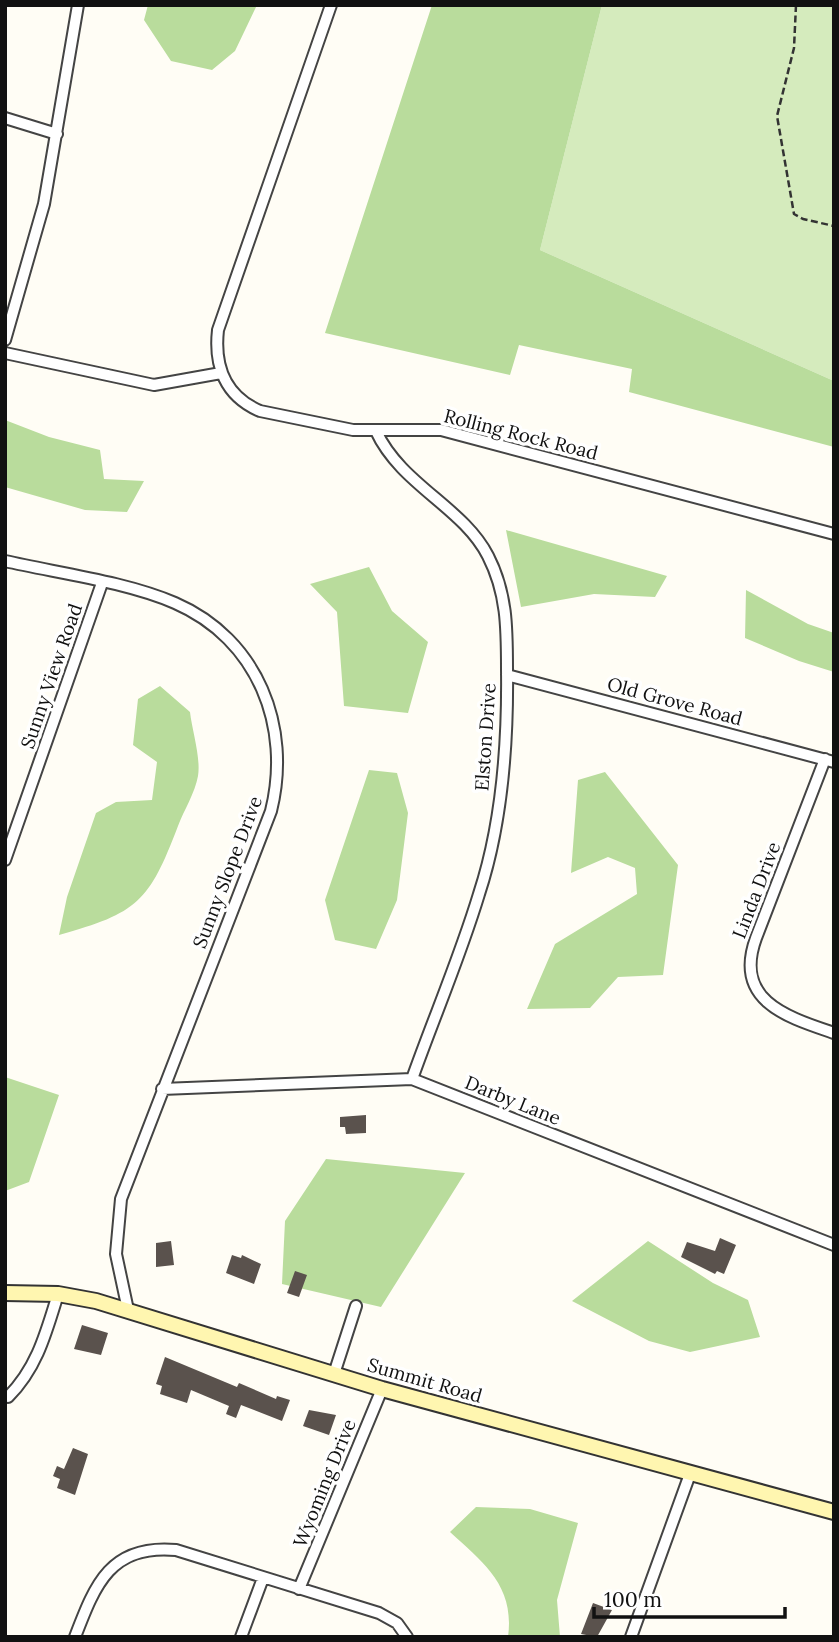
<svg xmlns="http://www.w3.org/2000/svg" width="839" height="1642" viewBox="0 0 839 1642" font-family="Lora,serif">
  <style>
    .green { fill: #d5ebbd }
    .forest { fill: #b9dc9c }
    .building { fill: #5a524d }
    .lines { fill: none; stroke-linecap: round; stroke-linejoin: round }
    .street-casing { stroke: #444; stroke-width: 14 }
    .secondary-casing { stroke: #333; stroke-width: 18 }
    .path { stroke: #333; stroke-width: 2.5; stroke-dasharray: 7 3.5; stroke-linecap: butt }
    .street { stroke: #fff; stroke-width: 10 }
    .secondary { stroke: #fff6b0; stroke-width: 14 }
    .labels { text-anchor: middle; stroke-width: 7; stroke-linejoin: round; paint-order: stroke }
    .street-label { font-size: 19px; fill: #111; stroke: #fff }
  </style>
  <rect width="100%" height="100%" fill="#fffdf5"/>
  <path class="green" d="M602 5H834V381L540 250Z"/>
  <path class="forest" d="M148 5H257L235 51 212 70 171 61 144 20Z
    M432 5H602L540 250 834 381V447L629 392 632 369 519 345 510 375 325 333Z
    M5 420 49 437 100 450 104 479 144 481 127 512 85 510 5 487Z
    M506 530 667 576 655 597 594 594 521 607Z
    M369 567 392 611 428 642 408 713 344 706 337 612 310 584Z
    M746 590 808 624 834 633V672L799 661 745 638Z
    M160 686 190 712C192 730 201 758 198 776 195 793 184 810 178 826 149 902 138 913 59 935L67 897 96 813 116 802 152 800 157 762 133 745 138 699Z
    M369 770 397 773 408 813 397 900 376 949 335 940 325 900Z
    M605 772 678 865 663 975 618 977 590 1008 527 1009 555 944 637 894 635 868 608 857 571 873 578 780Z
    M5 1077 59 1095 29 1182 5 1191Z
    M326 1159 465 1173 381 1307 282 1284 285 1221Z
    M648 1241 713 1283 748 1300 760 1337 690 1352 649 1341 572 1301Z
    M476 1507 530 1509 578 1523 557 1600 560 1637H508C515 1586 484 1563 450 1532Z"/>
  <path class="building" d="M366 1115V1133L346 1134 345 1127H340V1117Z
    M720 1238 736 1245 724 1274 717 1271 715 1274 681 1257 687 1242 715 1251Z
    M171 1241 174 1265 156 1267V1243Z
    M232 1255 241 1258 242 1255 261 1264 254 1284 226 1273Z
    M295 1271 307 1275 299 1297 287 1293Z
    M82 1325 108 1333 101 1355 74 1349Z
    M165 1357 237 1387 239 1383 276 1399 277 1396 290 1400 282 1421 241 1405 236 1418 226 1414 229 1406 191 1390 187 1403 160 1394 162 1386 156 1384Z
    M309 1410 336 1415 329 1435 303 1426Z
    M73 1448 88 1454 75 1495 57 1488 60 1479 53 1476 57 1466 64 1469Z
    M593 1603 612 1610 597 1637 581 1634Z"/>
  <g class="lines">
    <g class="street-casing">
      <path id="street" d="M331 5 218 330C214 366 225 396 260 411L353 430H441L834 534
        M5 118 57 134
        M5 340 44 204 78 5
        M5 353 154 385 221 373
        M376 431C401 485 463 507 488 556 507 593 507 628 507 669 508 743 502 824 479 894 460 957 434 1017 412 1079
        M5 561C58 573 127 582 175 603 258 639 292 727 271 811L121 1199 116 1254 128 1310
        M507 675 834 762
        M825 759 756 938C733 1001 787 1017 834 1033
        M5 860 102 583
        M162 1089 412 1079 834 1245
        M334 1374 356 1306
        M8 1397C37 1368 46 1333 58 1294
        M299 1589 382 1389
        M75 1637C95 1585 110 1544 176 1550L379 1613 397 1623 407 1637
        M241 1637 263 1578
        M631 1637 690 1474"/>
    </g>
    <g class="secondary-casing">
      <path id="secondary" d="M5 1293 58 1294 96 1301 382 1389 834 1512"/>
    </g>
    <path class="path" d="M796 5 794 48 777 116 794 214 803 219 834 226"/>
    <use href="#street" class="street"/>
    <use href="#secondary" class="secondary"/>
  </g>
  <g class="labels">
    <g class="street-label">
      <text transform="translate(521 434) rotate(14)" y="7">Rolling Rock Road</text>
      <text transform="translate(51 676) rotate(-71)" y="7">Sunny View Road</text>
      <text transform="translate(675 701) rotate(15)" y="7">Old Grove Road</text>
      <text transform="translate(485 737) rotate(-86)" y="7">Elston Drive</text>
      <text transform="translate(227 872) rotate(-69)" y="7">Sunny Slope Drive</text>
      <text transform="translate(756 890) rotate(-69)" y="7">Linda Drive</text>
      <text transform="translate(513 1100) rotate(22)" y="7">Darby Lane</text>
      <text transform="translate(425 1380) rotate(16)" y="7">Summit Road</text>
      <text transform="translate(324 1483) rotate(-68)" y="7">Wyoming Drive</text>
    </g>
  </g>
  <rect width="839" height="1642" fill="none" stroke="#111111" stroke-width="14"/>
  <path d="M594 1607v10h191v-10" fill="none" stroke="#111111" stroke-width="3.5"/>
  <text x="604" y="1607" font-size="21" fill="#111111" stroke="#ffffff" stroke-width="5" paint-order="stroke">100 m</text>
</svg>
